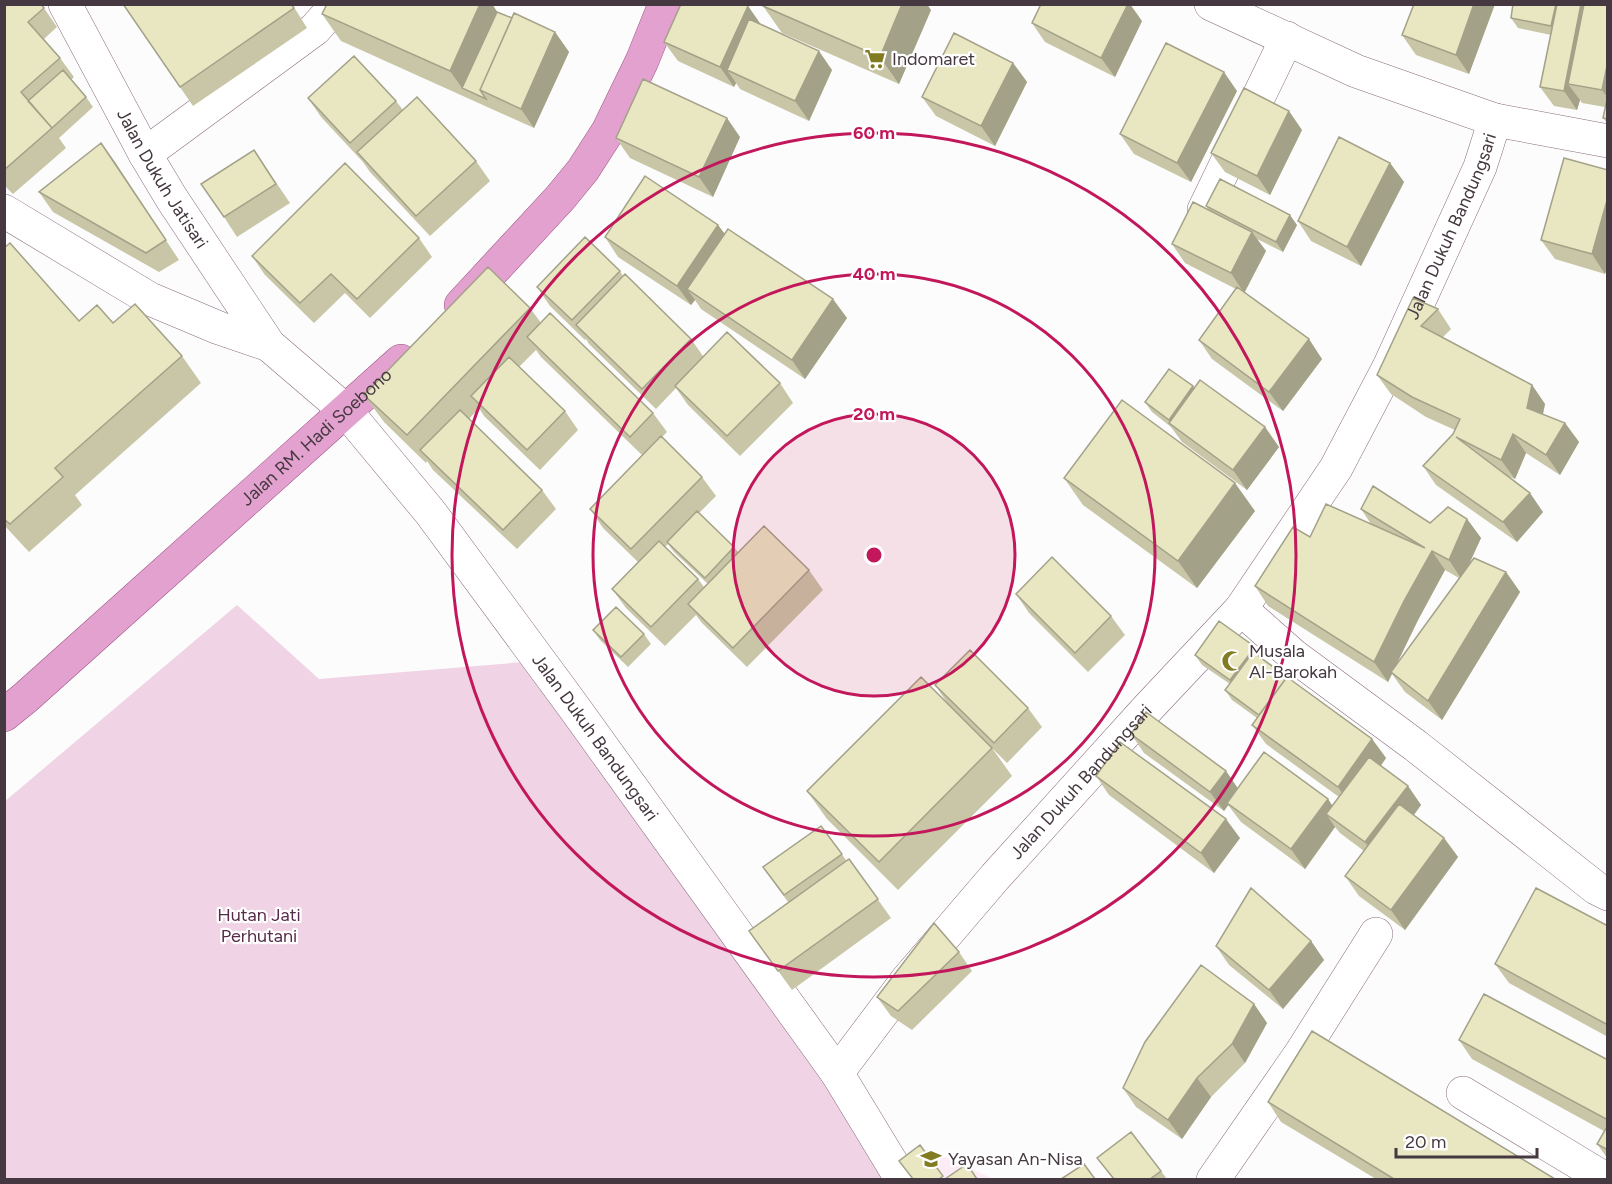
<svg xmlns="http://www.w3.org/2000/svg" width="1612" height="1184" viewBox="0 0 1612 1184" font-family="Figtree,sans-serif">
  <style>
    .built { fill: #fdebf6 }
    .green { fill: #f0d3e5 }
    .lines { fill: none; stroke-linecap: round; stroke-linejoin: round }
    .minor-casing { stroke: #8b6c80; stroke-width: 34 }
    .primary-casing { stroke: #9f5387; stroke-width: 34 }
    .minor { stroke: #fff; stroke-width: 33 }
    .primary { stroke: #e2a1ce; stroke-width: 33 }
    .wall { fill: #c8c6a7; fill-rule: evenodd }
    .shaded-wall { fill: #a3a188 }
    .building { fill: #e9e6c2; stroke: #a3a188; stroke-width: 1.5 }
    .ring { fill: none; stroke: #c2185b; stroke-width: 3 }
    .labels { text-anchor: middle; stroke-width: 4.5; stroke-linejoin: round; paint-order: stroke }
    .poi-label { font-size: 18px; fill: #453840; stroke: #fff; text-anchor: start }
    .street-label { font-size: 18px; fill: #453840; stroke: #fff }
    .park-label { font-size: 18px; fill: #572b49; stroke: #fff }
    .centre { fill: #c2185b; stroke: #fff; stroke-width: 3 }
    .ring-label { font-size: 18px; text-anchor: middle; font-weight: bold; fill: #c2185b; stroke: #fff; stroke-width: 4.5; stroke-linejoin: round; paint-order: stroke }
  </style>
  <rect width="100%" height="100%" fill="#fcfcfc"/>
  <path class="built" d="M927 1149 989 1177 991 1179H906L899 1169Z"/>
  <path class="green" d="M237 605 319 679 536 661 902 1179H5L4 802Z"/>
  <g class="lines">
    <g class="minor-casing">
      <g id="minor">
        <path id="s1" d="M65 4 145 154 172 199 269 345 346 411 430 512 573 706 837 1073 902 1180"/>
        <path d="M1211 4 1356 71 1495 120 1608 141"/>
        <path d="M145 154 315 29 337 4"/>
        <path d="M1204 210 1287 38"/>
        <path d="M4 211 150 299 219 328 269 345"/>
        <path d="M1241 609 1294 656 1416 746 1596 888 1608 894"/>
        <path id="s2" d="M837 1073 907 980 995 877 1147 709 1241 609 1336 468 1389 367 1480 167 1495 120"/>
        <path d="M1463 1093 1607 1180"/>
        <path d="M1213 1180 1301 1053 1376 934"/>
      </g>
    </g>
    <g class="primary-casing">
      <g id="primary">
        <path d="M461 305 560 198 583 170 608 131 642 61 665 4"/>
        <path id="s3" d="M4 715 25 698 401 361"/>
      </g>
    </g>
    <use href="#minor" class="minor"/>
    <use href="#primary" class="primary"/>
  </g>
  <path class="wall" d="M4 4 44 8 57 27 44 39 60 58 74 77 71 80 86 97 93 107 59 138 66 148 13 194 4 185Z
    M123 4H292L307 28 193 106Z
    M327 4H492L497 12 512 18 555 32 569 52 534 128 341 41 322 14Z
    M1495 4 1469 74 1416 55 1402 35Z
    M1608 4V124L1603 118 1605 107 1582 103 1580 100 1577 110 1554 106 1540 87 1551 35 1518 28 1511 18Z
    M748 6 760 24 832 70 809 121 740 89 736 83 734 87 678 61 664 42Z
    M763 6 931 10 899 84 782 33Z
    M1142 21 1115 77 1045 42 1032 23Z
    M1013 63 1027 82 995 146 936 116 922 97Z
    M1237 91 1191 182 1134 154 1120 134Z
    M308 98 396 101 403 110 476 161 490 181 430 236 370 172 363 162 321 117Z
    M1302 130 1270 195 1225 172 1211 153Z
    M740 137 713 197 630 158 616 138Z
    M101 143 179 260 159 272 53 212 39 192Z
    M254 150 290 203 237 237 224 217Z
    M1390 163 1404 182 1361 266 1311 241 1298 221Z
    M1608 170V265L1605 274 1555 259 1541 240Z
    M1206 206 1297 225 1283 252 1257 239 1266 251 1245 292 1322 359 1283 411 1212 359 1199 340 1236 289 1185 263 1172 244 1208 209Z
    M718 225 725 234 847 318 805 379 701 309 695 300 691 305 618 257 605 237Z
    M419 238 432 257 370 318 345 293 314 323 265 275 252 256Z
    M4 248 79 321 113 323 182 356 201 383 75 495 82 505 29 552 4 525Z
    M620 271 623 276 691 339 703 356 780 383 793 403 740 456 688 405 676 388 656 409 589 344 586 339 585 340 550 306 537 287Z
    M1413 298 1438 309 1451 329 1442 338 1532 385 1545 404 1543 414 1565 423 1579 442 1560 475 1526 453 1515 479 1505 475 1543 512 1517 542 1436 485 1423 466 1453 434 1455 430 1426 417 1391 394 1377 375Z
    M530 308 541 323 653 413 667 432 662 437 702 477 716 496 699 513 734 547 738 552 809 570 823 590 747 667 702 623 696 615 665 646 626 608 612 589 638 562 603 528 590 509 642 455 541 357 536 350 519 367 565 411 578 430 540 470 484 416 479 408 469 419 542 490 556 509 517 549 433 470 427 461 426 463 384 422 364 395ZM668 544 674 552 708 584 704 587 698 579 665 547Z
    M1194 388 1265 427 1279 447 1247 490 1182 442 1171 427 1152 412 1145 402Z
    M1064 478 1255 511 1197 588 1083 505Z
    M1361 509 1430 523 1467 519 1481 538 1469 563 1506 572 1520 592 1442 720 1405 692 1392 674 1388 682 1268 606 1255 586 1310 537 1371 524ZM1445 570 1459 578 1395 667 1418 620Z
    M1016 594 1111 616 1125 635 1088 672 1029 613Z
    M593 630 644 634 651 644 628 667 600 640Z
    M1195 655 1262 657 1261 658 1372 739 1386 758 1381 766 1408 786 1421 805 1414 815 1444 838 1458 857 1405 930 1359 896 1345 876 1364 851 1340 833 1335 827 1305 869 1241 822 1228 805 1224 811 1144 753 1131 734 1226 771 1238 789 1328 799 1332 806 1339 797 1266 744 1252 725 1257 718 1232 700 1225 690 1230 684 1202 665Z
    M935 685 1028 708 1042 727 1007 763 948 704Z
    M992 748 1012 776 898 890 827 819 807 791Z
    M1096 776 1240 838 1214 873 1109 795Z
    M821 826 846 860 849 859 891 918 792 990 749 931 788 902 763 867Z
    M1608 926V1037L1509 983 1495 964Z
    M1311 941 1324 960 1283 1009 1229 965 1216 946Z
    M959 952 972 971 912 1030 891 1016 877 997Z
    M1254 1004 1267 1023 1245 1063 1211 1097 1182 1139 1136 1107 1123 1088Z
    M1459 1040 1608 1060V1159L1597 1144 1604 1131 1472 1059Z
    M1268 1102 1555 1179H1376L1281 1122Z
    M1097 1158 1161 1171 1167 1179H1113Z"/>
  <path class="shaded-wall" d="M480 4H492L504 22 462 88 450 71Z
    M902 4H927L931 10 899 84 880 57Z
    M1128 4H1130L1142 21 1115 77 1101 58Z
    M1474 4H1495L1469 74 1456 55Z
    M1581 4H1598L1568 84 1580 100 1577 110 1564 91Z
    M748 6 762 26 727 70 736 83 734 87 720 67Z
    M555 32 569 52 534 128 521 109Z
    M819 51 832 70 809 121 795 101Z
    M1608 61V98L1602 90Z
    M1013 63 1027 82 995 146 981 126Z
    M1224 72 1237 91 1191 182 1177 163Z
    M1289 111 1302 130 1270 195 1257 176Z
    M727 118 740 137 713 197 699 177Z
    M101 143 115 162 179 260 166 240Z
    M1390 163 1404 182 1361 266 1347 247Z
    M1608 197V265L1605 274 1592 254Z
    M1290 215 1297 225 1283 252 1276 242Z
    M718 225 732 244 687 289 695 300 691 305 677 286Z
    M1252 232 1266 251 1244 293 1231 273Z
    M833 299 847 318 805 379 792 360Z
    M1309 339 1322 359 1283 411 1269 392Z
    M1532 385 1545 404 1540 427 1527 408Z
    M1193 386 1200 396 1173 426 1169 420Z
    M1565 423 1579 442 1560 475 1546 455Z
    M1265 427 1279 447 1247 490 1233 470Z
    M1513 434 1526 453 1515 479 1501 460Z
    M1235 483 1255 511 1197 588 1178 561Z
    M1530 493 1543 512 1517 542 1503 522Z
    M1467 519 1481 538 1462 580 1449 560Z
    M1432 551 1445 570 1418 620 1388 682 1374 662 1404 601Z
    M1506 572 1520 592 1442 720 1428 701Z
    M1255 647 1262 657 1237 690 1230 680Z
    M1372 739 1386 758 1351 806 1338 787Z
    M1226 771 1239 790 1224 811 1210 792Z
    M1408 786 1421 805 1379 862 1365 842Z
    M1328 799 1341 819 1326 814 1335 827 1305 869 1291 849Z
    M1226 819 1240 838 1214 873 1201 853Z
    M1444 838 1458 857 1405 930 1391 910Z
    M1311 941 1324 960 1283 1009 1269 990Z
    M1254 1004 1267 1023 1245 1063 1232 1044Z
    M1197 1078 1211 1097 1182 1139 1168 1120Z"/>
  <path class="building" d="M4 4H41L44 8 28 22 60 58 21 92 52 128 4 170Z
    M123 4H291L294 8 180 87Z
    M327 4H480L450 71 322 14Z
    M681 4H744L748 6 720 67 664 42Z
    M764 4H902L880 57 763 6Z
    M1041 4H1128L1101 58 1032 23Z
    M1414 4H1474L1456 55 1402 35Z
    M1513 4H1556L1551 26 1511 18Z
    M1557 4H1581L1564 91 1540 87Z
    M1584 4H1608V61L1602 90 1568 84Z
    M497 12 512 18 480 90 486 99 462 88Z
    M514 13 555 32 521 109 480 90Z
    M749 19 819 51 795 101 727 70Z
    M954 33 1013 63 981 126 922 97Z
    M1166 43 1224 72 1177 163 1120 134Z
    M354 56 396 101 350 143 308 98Z
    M63 70 86 97 52 128 28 101Z
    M643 79 727 118 699 177 616 138Z
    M1244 88 1289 111 1257 176 1211 153Z
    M1608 95V119L1603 118Z
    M417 97 476 161 416 216 357 152Z
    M1339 137 1390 163 1347 247 1298 221Z
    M101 143 166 240 146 253 39 192Z
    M254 150 276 184 224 217 201 184Z
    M1564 158 1608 170V197L1592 254 1541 240Z
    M345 163 419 238 357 299 331 274 300 303 252 256Z
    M645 176 718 225 677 286 605 237Z
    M1220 179 1290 215 1276 242 1206 206Z
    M1193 202 1252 232 1231 273 1172 244Z
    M728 229 833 299 792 360 687 289Z
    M585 237 620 271 572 320 537 287Z
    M10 243 79 321 97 305 113 323 135 304 182 356 55 468 63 477 10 524 4 519V248Z
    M488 267 530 308 407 435 364 395Z
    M625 274 691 339 642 389 576 325Z
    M1237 287 1309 339 1269 392 1199 340Z
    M1413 298 1438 309 1421 326 1532 385 1527 408 1565 423 1546 455 1513 434 1501 460 1456 437 1530 493 1503 522 1423 466 1453 434 1460 419 1412 397 1377 375Z
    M550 313 653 413 630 437 527 337Z
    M727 332 780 383 727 436 675 386Z
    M509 357 565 411 527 450 471 396Z
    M1169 369 1193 386 1169 420 1145 402Z
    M1200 380 1265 427 1233 470 1169 423Z
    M1122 400 1235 483 1178 561 1064 478Z
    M460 410 542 490 503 530 420 450Z
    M661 436 702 477 631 549 590 509Z
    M1373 486 1430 523 1448 507 1467 519 1449 560 1432 551 1404 601 1374 662 1255 586 1293 527 1310 537 1326 504 1425 548 1361 509Z
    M697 511 734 547 705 578 667 542Z
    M764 526 809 570 733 648 688 604Z
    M659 541 698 579 651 627 612 589Z
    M1052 557 1111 616 1075 653 1016 594Z
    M1474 558 1506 572 1428 701 1391 672Z
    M616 607 644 634 621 657 593 630Z
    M1219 621 1255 647 1230 680 1195 655Z
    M970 650 1028 708 994 743 935 685Z
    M1253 652 1287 677 1259 715 1225 690Z
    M921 677 992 748 879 862 807 791Z
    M1287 677 1372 739 1338 787 1252 725Z
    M1146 712 1226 771 1210 792 1131 734Z
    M1120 742 1226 819 1201 853 1096 776Z
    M1264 752 1328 799 1291 849 1227 803Z
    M1369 757 1408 786 1365 842 1326 814Z
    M1399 804 1444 838 1391 910 1345 876Z
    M821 826 842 854 784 895 763 867Z
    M849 859 878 899 778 971 749 931Z
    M1251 888 1311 941 1269 990 1216 946Z
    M1536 888 1608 926V1025L1495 964Z
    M934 923 959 952 898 1011 877 997Z
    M1201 965 1254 1004 1232 1044 1197 1078 1168 1120 1123 1088 1145 1042Z
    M1484 994 1608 1060V1120L1459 1040Z
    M1312 1031 1555 1179H1394L1268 1102Z
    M1608 1125V1150L1597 1144Z
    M1131 1132 1161 1171 1150 1179H1114L1097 1158Z
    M920 1145 943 1176 939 1179H913L899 1161Z
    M967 1164 977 1179H945Z
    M1084 1164 1095 1179H1061Z"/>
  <circle cx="874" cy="555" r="141" fill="#c2185b" fill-opacity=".12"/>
  <g class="ring">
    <circle cx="874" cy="555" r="141"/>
    <circle cx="874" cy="555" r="281"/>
    <circle cx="874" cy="555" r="422"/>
  </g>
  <defs>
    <g id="supermarket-bare" transform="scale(1.62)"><path d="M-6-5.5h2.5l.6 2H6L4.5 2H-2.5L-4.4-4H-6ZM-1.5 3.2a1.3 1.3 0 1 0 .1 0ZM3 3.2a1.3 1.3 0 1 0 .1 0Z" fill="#837b21" stroke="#fff" stroke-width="2.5" paint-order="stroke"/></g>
    <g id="mosque-bare" transform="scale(1.62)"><path d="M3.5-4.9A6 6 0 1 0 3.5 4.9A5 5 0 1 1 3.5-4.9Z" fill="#837b21" stroke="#fff" stroke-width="2.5" paint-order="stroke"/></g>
    <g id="school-bare" transform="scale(1.62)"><path d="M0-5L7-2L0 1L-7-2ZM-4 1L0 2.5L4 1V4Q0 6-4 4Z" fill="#837b21" stroke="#fff" stroke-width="2.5" paint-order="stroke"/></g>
  </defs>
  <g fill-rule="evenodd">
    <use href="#supermarket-bare" x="875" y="59"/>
    <use href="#mosque-bare" x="1232" y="661"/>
    <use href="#school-bare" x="931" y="1159"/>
  </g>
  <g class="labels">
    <g class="poi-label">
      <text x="892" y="65">Indomaret</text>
      <text x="1249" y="657">Musala<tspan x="1249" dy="21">Al-Barokah</tspan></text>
      <text x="948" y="1165">Yayasan An-Nisa</text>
    </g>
    <g class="street-label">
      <text dy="6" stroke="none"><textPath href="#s1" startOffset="200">Jalan Dukuh Jatisari</textPath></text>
      <text dy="6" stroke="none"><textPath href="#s2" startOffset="1054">Jalan Dukuh Bandungsari</textPath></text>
      <text dy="6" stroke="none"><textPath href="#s3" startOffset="418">Jalan RM. Hadi Soebono</textPath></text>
      <text dy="6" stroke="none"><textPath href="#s1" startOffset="910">Jalan Dukuh Bandungsari</textPath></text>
      <text dy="6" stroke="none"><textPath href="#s2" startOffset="380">Jalan Dukuh Bandungsari</textPath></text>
    </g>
    <g class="park-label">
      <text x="259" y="921">Hutan Jati<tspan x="259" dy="21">Perhutani</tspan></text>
    </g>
  </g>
  <circle cx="874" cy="555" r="9" class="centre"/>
  <g class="ring-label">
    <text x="874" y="139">60 m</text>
    <text x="874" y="280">40 m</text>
    <text x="874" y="420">20 m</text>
  </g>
  <rect width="1612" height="1184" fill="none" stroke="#453840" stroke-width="12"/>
  <path d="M1396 1148v9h141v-9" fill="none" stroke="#453840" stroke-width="3"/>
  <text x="1405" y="1148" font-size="18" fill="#453840" stroke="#ffffff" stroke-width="4.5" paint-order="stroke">20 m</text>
</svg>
